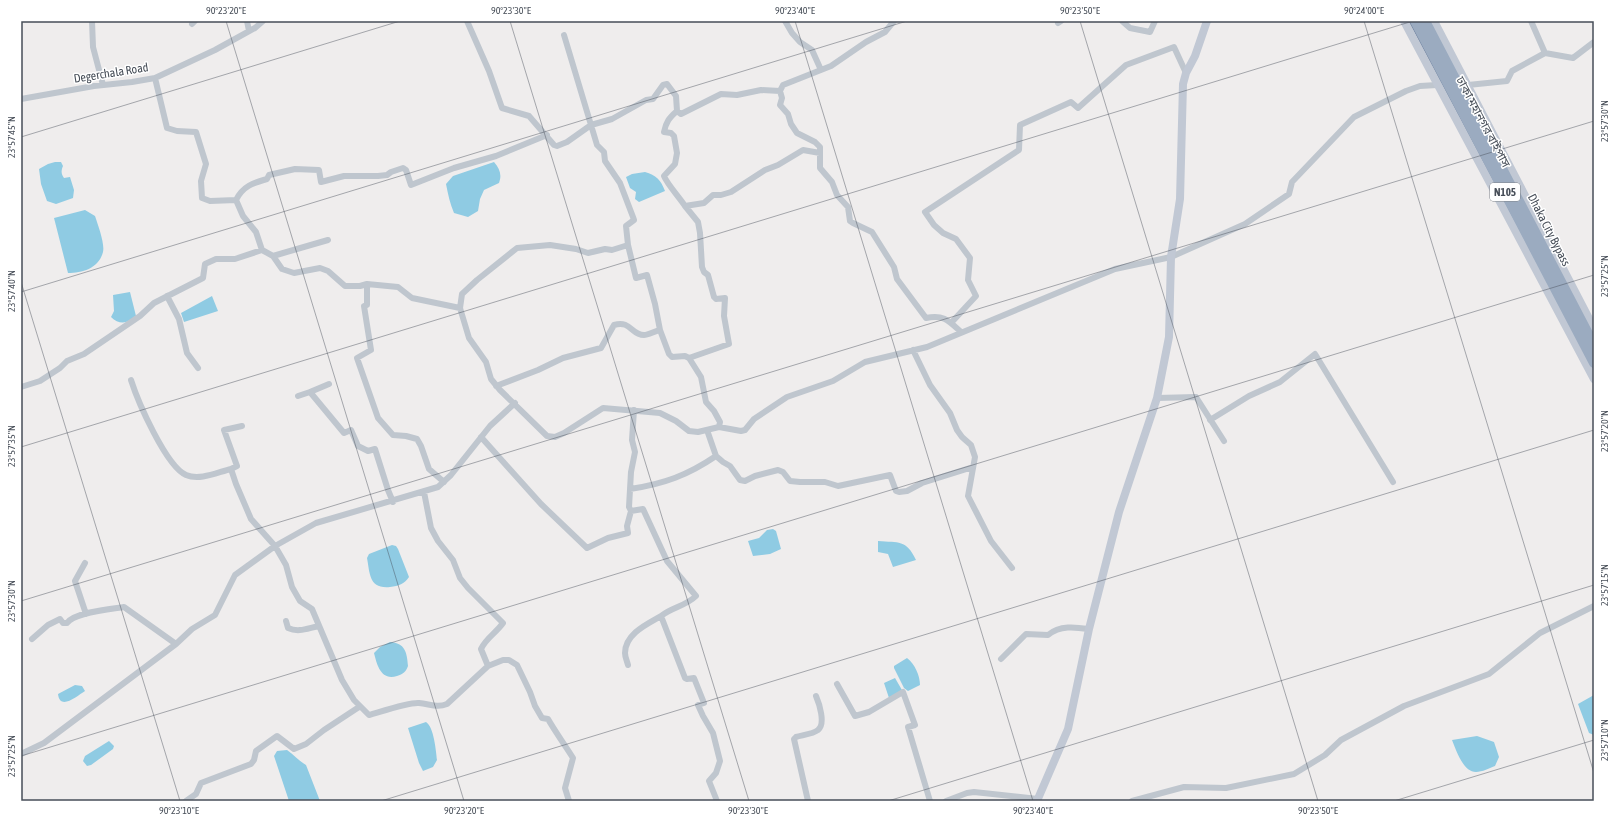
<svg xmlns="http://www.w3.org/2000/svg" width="1615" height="822" viewBox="0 0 1615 822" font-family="'Asap Condensed','Noto Sans Bengali',sans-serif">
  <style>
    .water { fill: #8fcbe3 }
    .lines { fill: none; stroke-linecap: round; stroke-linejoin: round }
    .trunk-casing { stroke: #7487a3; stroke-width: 12 }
    .minor { stroke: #bfc6ce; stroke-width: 6 }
    .secondary { stroke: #c1c8d4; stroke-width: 8 }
    .trunk { stroke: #9babc0; stroke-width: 10 }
    .ticks { fill: none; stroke: #474e58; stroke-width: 1; stroke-opacity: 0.45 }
    .labels { text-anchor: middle; stroke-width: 3; stroke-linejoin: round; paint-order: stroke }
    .shield { fill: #fff; stroke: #7e838a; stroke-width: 1 }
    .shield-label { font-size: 11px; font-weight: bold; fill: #474e58 }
    .street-label { font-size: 12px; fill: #474e58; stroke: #fff }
    .neatline { fill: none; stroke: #474e58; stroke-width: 1.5 }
    .ticks-label { font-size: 10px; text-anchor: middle; fill: #474e58 }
  </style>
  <rect width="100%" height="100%" fill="#efeded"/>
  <path class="water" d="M55 162H61L63 166C61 171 61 174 64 178L70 177 74 190 73 198 56 204 47 201 41 184 39 169 48 164Z
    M494 162C500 169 502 175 499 183L484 190 480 199 478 211 468 217 454 213C450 204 448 194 446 184L453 176Z
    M645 172C656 175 661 180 665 191L639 202 635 199 636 192 630 188 626 177 632 174Z
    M85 210 95 216C98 225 105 244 103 252 99 268 83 273 68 273L54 218Z
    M130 292 136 316C128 324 119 325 111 317L114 311 113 295Z
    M212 296 218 311 184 322 181 313Z
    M773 529 776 531 781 549 770 554 753 556 748 541 759 538 767 530Z
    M878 541C899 543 906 539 916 560L893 567 888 554 878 552Z
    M392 545 396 546 398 549 409 577C404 584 399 586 390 587 369 589 370 574 367 558L369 554Z
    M390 642C405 643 407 652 408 666 406 672 403 674 397 676 381 681 377 665 374 653L380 647Z
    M907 658C915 664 920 676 920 685L908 691 904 688 894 668V666Z
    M895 678 902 690 889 698 884 683Z
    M75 685 82 686 85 691C77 696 60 711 58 694Z
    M1594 695V735L1589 733 1578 704Z
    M426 722C434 727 436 751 437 760L433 767 423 771 419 763 408 728Z
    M1477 736 1494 742 1499 757 1495 766C1490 768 1482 772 1476 772 1463 772 1456 750 1452 740Z
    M109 741 114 746 113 749 91 765 87 766 83 761 85 756Z
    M287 750C294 755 299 761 306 765L320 801H289L274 756 277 751Z"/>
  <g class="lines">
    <g class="trunk-casing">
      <path id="trunk" d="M1415 21 1594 363
        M1425 21 1594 345"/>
    </g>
    <path class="minor" d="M92 21 93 47 103 85
      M247 21 249 31
      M467 21 489 71 502 108 529 116 554 145 557 146 567 142 591 125 564 35
      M785 21 792 33 800 42 812 50 821 70
      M1122 21 1130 28 1150 32 1155 21
      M1531 21 1545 53
      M1058 23 1061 21
      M192 24 195 21
      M155 78 167 128 177 131 196 132 206 164 201 181 202 198 210 201 236 200 243 216 256 232 262 250
      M1468 85 1507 81 1512 71 1545 53 1573 58 1594 42
      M780 91 782 98 780 105 788 114 791 124 797 133 815 142 820 147V168L832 182 837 195 848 207 850 221 853 223 872 232 894 267 897 279 926 318C944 314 949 321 961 332
      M21 99 94 86 132 82 155 78 215 50 255 28 263 21
      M677 111C669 118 666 122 664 132L671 133 674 136 677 153 675 164 664 176C667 184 680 198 685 206L704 203 713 195H721L731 192 765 170 778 165 803 150 820 153
      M236 200C243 186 253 183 267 179L269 175 295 169 319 170 321 182 344 176H378L387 175 391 172 403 168 406 170 411 185 454 168 496 156 547 135
      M685 206 698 222 700 233 702 267 704 272 708 275 714 297 716 299 725 298 724 316 729 344 689 358 701 377 706 402 714 411 720 422 719 427
      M628 245 626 226 634 220 633 217 620 183 605 161 604 152 597 145 591 125 612 119 646 100 653 99 663 85 667 84 676 96 677 111 681 114 721 94 737 95 761 90 780 91 783 85 831 66 866 42 885 32 894 21
      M273 256 328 240
      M367 284V305L364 306 371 350 357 358 378 418 393 435 406 436 417 439 421 446 429 469 444 482
      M167 296 179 319 187 353 198 368
      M460 308 462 294 477 280 517 248 550 245 576 249 588 253 605 249 612 250 628 245 636 278 647 275 655 304 660 330 669 354 672 357 685 356 689 358
      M951 323 976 296 968 280 970 258 956 239 943 233 934 225 925 212 1019 150 1020 125 1071 102 1078 108 1126 65 1174 47 1186 73
      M913 350 930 385 950 413 957 430 962 437 971 445 975 457 968 496 991 541 1012 568
      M131 380C138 402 166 466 186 475 200 481 218 472 231 469
      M329 384 310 392 344 433 351 430 358 446 368 451 375 449 388 490 393 502
      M496 386 538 370 563 358 601 348 614 325C631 320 631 335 644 335 648 335 655 331 660 330
      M21 387 40 381 60 368 67 361 84 354 140 316 154 303 203 278 205 264 216 259H235L262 250 273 256 282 269 294 273 320 268 328 271 345 286H360L367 284 398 287 412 298 460 308 469 338 486 362 491 379 500 390 547 436 555 437 564 433 603 408 660 413 676 421 689 431 698 432 719 427 741 431 745 430 754 419 787 397 833 381 865 362 927 347 1115 269 1171 257 1245 224 1289 194 1292 182 1354 117 1406 91 1420 86 1437 85
      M298 396 310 392
      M1157 398 1196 397 1224 441
      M634 410 632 440 635 452 631 472 629 507 631 511 643 509 667 561 696 596C686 606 672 607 661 616L685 678 687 679 694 678 704 703 698 705 703 716 713 733 720 761 716 773 709 781 717 801
      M1210 420 1249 396 1280 382 1315 354 1393 482
      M242 426 224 430 237 466 231 469 236 484 251 519 275 546 286 565 292 587 300 601 312 609 342 680 354 700 369 715C380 712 409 702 419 703 430 704 437 708 447 704L488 666 503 660H509L517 665 530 692 535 706 542 718 548 719C556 733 565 745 573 758L565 788 569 801
      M707 430 716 456 723 462 730 466 740 480 745 481 755 476 778 470 783 472 790 481 800 482H825L838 486 890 475 896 491 899 492 907 491 922 483 973 467
      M481 437 541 504 587 548 608 538 628 533 627 526 631 511
      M630 489C664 484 688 475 716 456
      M424 492 431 528 438 541 453 560 460 578 468 588 503 623C496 633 486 638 481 649L488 666
      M85 563 75 581 86 614
      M286 621 288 628C299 633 308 628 319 626
      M32 639 48 625 60 619 63 623H67C75 612 111 609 124 607L176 644
      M1001 659 1026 634 1048 635C1060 625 1075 627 1089 629
      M628 665C627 661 625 657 625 653 625 634 647 624 661 616
      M837 684 855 716 869 712 903 692 915 725 908 727 930 801
      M21 754 44 743 176 644 192 629 215 615 235 575 275 546 316 523 438 487 451 475 490 426 515 403
      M186 801 196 794 201 783 251 764 254 760 256 751 277 736 294 749 306 744 324 730 359 707
      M808 801 794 739 796 737C803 735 813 734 818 730 826 724 819 703 816 696
      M946 801 967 793 974 792 1038 799
      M1132 801 1184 787 1226 788 1294 774 1325 755 1341 740 1404 706 1489 674 1540 633 1594 606"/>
    <path class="secondary" d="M1404 21 1594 379
      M1434 21 1594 328
      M1037 801 1068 729 1089 629 1119 512 1157 398 1169 337 1171 257 1180 199 1183 84 1186 73 1195 56 1207 21"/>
    <use href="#trunk" class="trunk"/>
  </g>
  <path class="ticks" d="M226 21 464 801M510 21 749 801M795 21 1033 801M1080 21 1318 801M1364 21 1594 773M21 137 400 21M21 282 180 801M21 292 907 21M21 447 1413 21M21 601 1594 121M21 756 1594 275M381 801 1594 430M888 801 1594 585M1394 801 1594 740"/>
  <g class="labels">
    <rect class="shield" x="1490" y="183" width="30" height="18" rx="3"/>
    <g class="shield-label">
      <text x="1505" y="196">N105</text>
    </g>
    <g class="street-label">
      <text transform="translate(111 73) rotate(-9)" y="4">Degerchala Road</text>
      <text transform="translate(1483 122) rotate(62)" y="4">ঢাকা মহানগর বাইপাস</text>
      <text transform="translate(1549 230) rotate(63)" y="4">Dhaka City Bypass</text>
    </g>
  </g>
  <rect width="1615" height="822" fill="none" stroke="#ffffff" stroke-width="44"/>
  <rect x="22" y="22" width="1571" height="778" class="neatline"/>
  <g class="ticks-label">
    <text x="226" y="14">90°23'20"E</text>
    <text x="511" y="14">90°23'30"E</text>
    <text x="795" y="14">90°23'40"E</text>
    <text x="1080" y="14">90°23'50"E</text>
    <text x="1364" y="14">90°24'00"E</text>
    <text transform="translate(1604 121) rotate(-90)" y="4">23°57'30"N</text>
    <text transform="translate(11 137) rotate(-90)" y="4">23°57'45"N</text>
    <text transform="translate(1604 276) rotate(-90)" y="4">23°57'25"N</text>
    <text transform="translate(11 291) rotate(-90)" y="4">23°57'40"N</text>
    <text transform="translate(1604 431) rotate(-90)" y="4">23°57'20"N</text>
    <text transform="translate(11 446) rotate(-90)" y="4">23°57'35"N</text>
    <text transform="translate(1604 585) rotate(-90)" y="4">23°57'15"N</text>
    <text transform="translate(11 601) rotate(-90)" y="4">23°57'30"N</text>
    <text transform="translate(1604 740) rotate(-90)" y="4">23°57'10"N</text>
    <text transform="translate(11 756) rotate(-90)" y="4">23°57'25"N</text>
    <text x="179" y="814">90°23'10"E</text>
    <text x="464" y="814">90°23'20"E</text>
    <text x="748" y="814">90°23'30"E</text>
    <text x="1033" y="814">90°23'40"E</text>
    <text x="1318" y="814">90°23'50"E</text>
  </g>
</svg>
